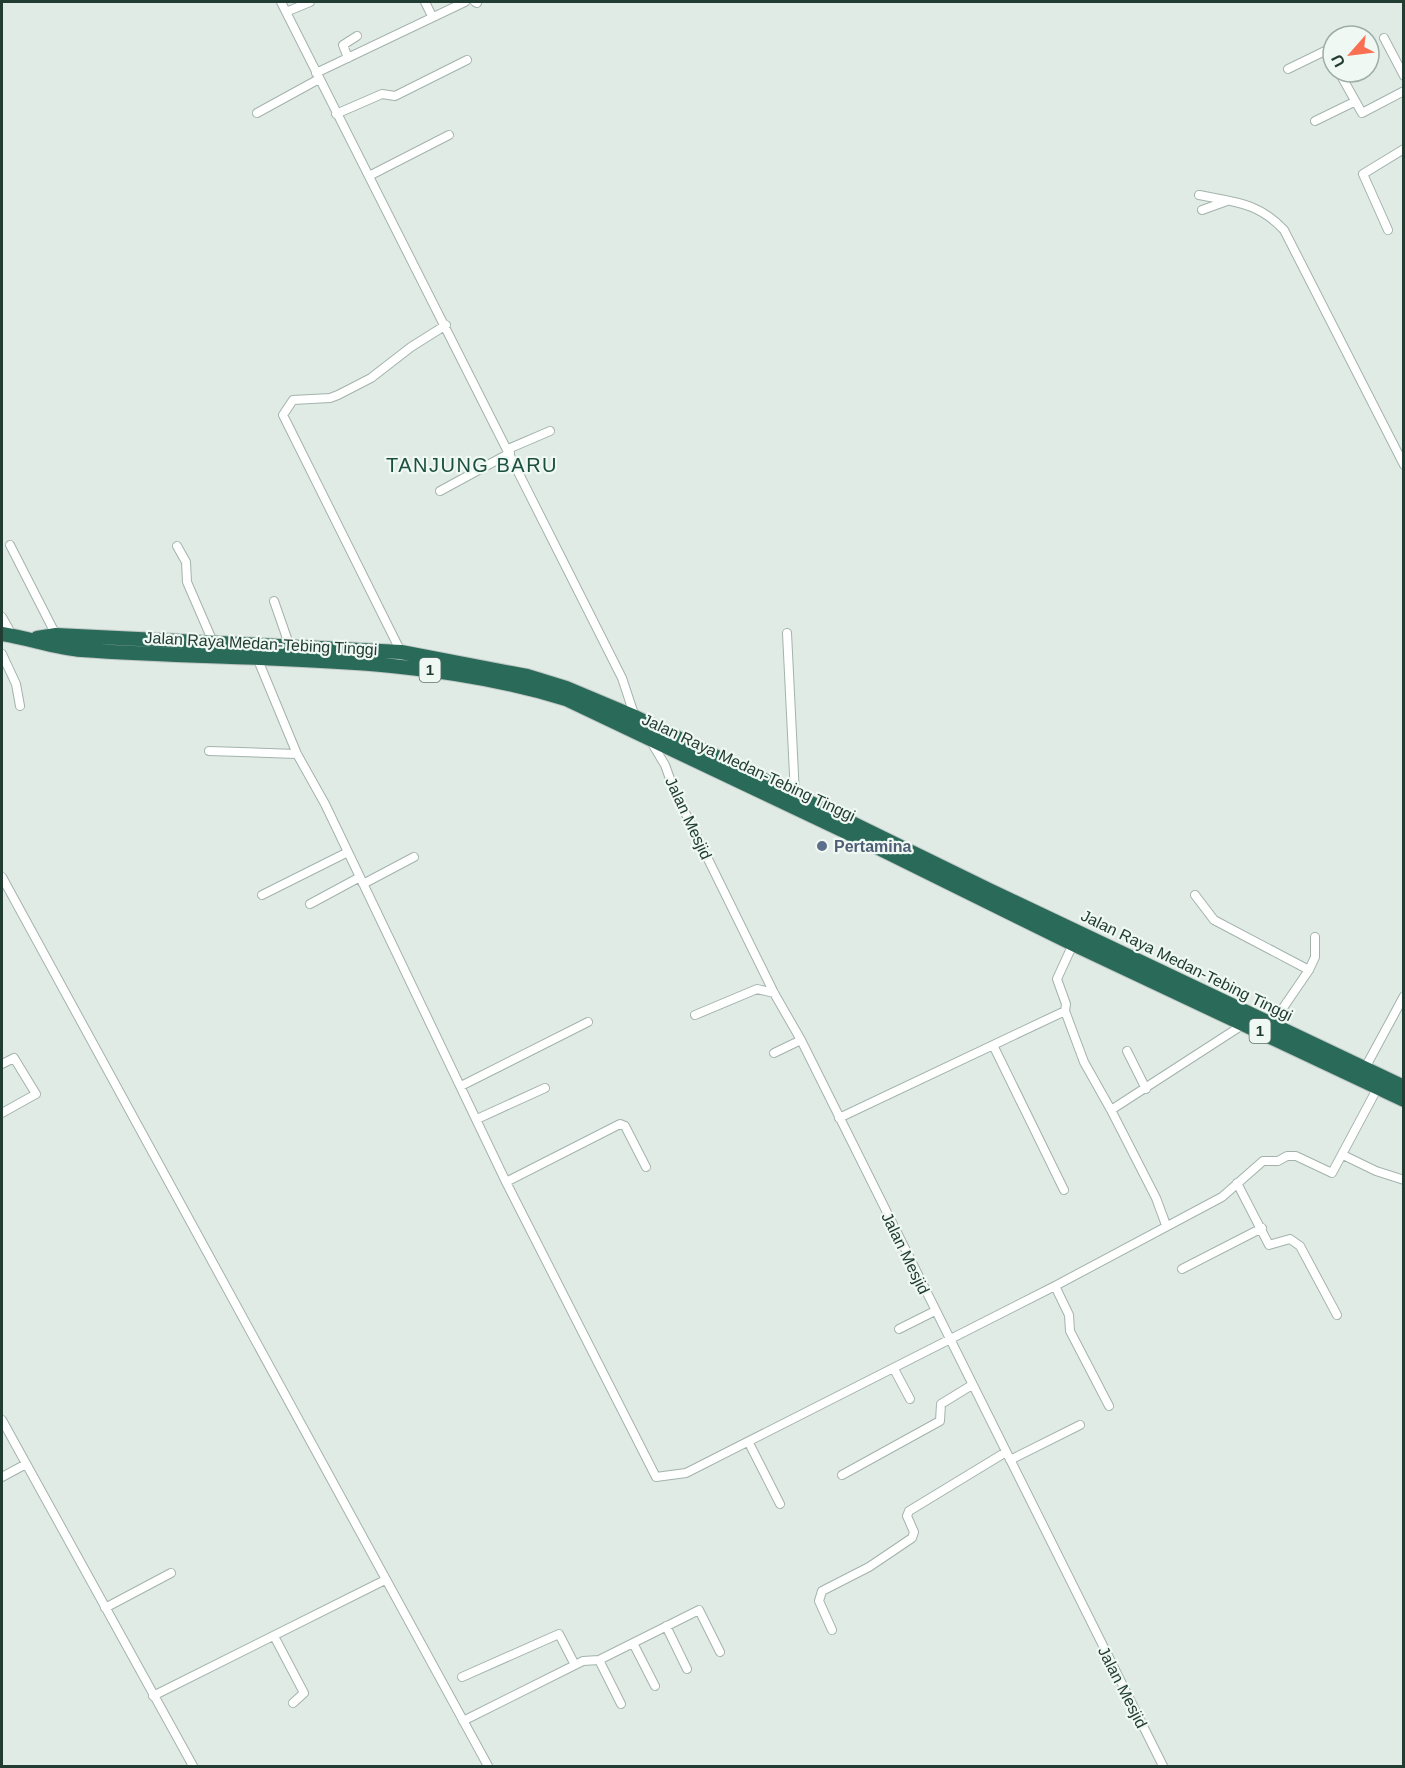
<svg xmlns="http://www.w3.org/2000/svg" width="1405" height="1768" viewBox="0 0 1405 1768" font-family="Arial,sans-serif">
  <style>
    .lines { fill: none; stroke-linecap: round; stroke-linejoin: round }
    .street-casing { stroke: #a3b3ac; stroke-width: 10 }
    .highway-casing { stroke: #c1c8c6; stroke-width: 16 }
    .street { stroke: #fff; stroke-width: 8 }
    .highway { stroke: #2a6a59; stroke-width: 14 }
    .service-dot { fill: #5c6f8a; stroke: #f0f8f4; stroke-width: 2 }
    .labels { text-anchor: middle; stroke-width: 4.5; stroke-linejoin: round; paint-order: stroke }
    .shield { fill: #f0f8f4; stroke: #5e746d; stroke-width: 1.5 }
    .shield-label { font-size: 15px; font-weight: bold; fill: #203c33 }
    .street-label { font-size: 16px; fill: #203c33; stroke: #f0f8f4 }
    .service-label { font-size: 16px; font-weight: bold; fill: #4e5e75; stroke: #f0f8f4; text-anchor: start }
    .quarter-label { font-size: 20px; letter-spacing: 1.5px; fill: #1b4f3f; stroke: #f0f8f4 }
  </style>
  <rect width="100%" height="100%" fill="#e0ebe5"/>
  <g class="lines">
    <g class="street-casing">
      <path id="street" d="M281 2 622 678 635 717
        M425 2 432 16
        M475 2 477 3
        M286 12 310 2
        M1384 38 1404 76
        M348 58 343 45 357 36
        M1288 69 1327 50 1333 60
        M1339 72 1362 113 1404 91
        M316 73 465 2
        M257 113 319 79
        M336 114 382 94 395 96 467 60
        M1315 121 1354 102
        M369 176 449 135
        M1199 195C1234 202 1258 202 1284 230L1404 465
        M1202 210 1227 201
        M1388 230 1363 174 1404 149
        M508 449 550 431
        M440 491 510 453
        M10 545 56 635
        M177 546 186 562 187 582 213 642
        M274 601 290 647
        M2 617 12 635
        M787 633 795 795
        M401 652 283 415 293 400 330 398 338 395 371 378 411 347 446 325
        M2 654 16 684 20 706
        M258 660 297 754 325 804 506 1182 656 1477 686 1473 1055 1286 1222 1197 1263 1161H1278L1287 1156H1296L1332 1173 1378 1087
        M650 740 665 765 674 790 774 993 801 1040 1163 1766
        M209 751 297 754
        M2 877 488 1766
        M363 884 414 857
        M262 895 348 852
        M1195 895 1214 920 1309 970 1272 1024
        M310 904 360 877
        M1073 944 1057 979 1066 1004 1065 1011 1084 1062 1111 1110
        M1309 970 1315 957V937
        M695 1015 757 989 774 993
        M993 1045 1064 1190
        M1127 1051 1146 1089
        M774 1053 801 1040
        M2 1064 14 1058 36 1094 2 1113
        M1365 1068 1404 996
        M461 1086 588 1022
        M839 1118 1065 1011
        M477 1119 545 1088
        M1343 1155 1376 1171 1404 1180
        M506 1182 620 1124 625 1126 646 1167
        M1237 1183 1269 1245 1290 1239 1300 1246 1337 1315
        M1166 1225 1156 1198 1111 1110 1244 1024
        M1182 1269 1262 1228
        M1055 1286 1069 1315 1070 1331 1109 1406
        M899 1329 935 1311
        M894 1369 910 1399
        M2 1420 193 1766
        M749 1443 780 1504
        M1010 1460 1080 1425
        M842 1475 940 1421 941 1404 972 1385
        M2 1477 26 1464
        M105 1608 171 1573
        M666 1626 687 1669
        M832 1630 819 1601 822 1591 869 1567 912 1538 914 1532 907 1516 909 1511 1006 1452
        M274 1636 304 1693 293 1703
        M633 1643 655 1686
        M599 1660 621 1704
        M462 1677 559 1634 575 1665
        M153 1696 385 1580
        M463 1721 583 1661 599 1660 699 1610 720 1652"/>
    </g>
    <g class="highway-casing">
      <path id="highway" d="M2 634C29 638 55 648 82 650 243 662 410 651 566 699L844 831 1073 944 1404 1100
        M37 638 56 635 401 652 527 676 566 688 635 717 989 890 1404 1087"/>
    </g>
    <use href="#street" class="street"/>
    <use href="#highway" class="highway"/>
  </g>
  <circle class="service-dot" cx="822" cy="846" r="6"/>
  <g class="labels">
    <g class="shield">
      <rect x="419.5" y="658" width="21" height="24" rx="4.5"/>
      <rect x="1249.5" y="1019" width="21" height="24" rx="4.5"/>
    </g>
    <g class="shield-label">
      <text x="430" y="675">1</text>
      <text x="1260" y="1036">1</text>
    </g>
    <g class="street-label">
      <text transform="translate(261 643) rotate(3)" y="6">Jalan Raya Medan-Tebing Tinggi</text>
      <text transform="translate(749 767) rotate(25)" y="6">Jalan Raya Medan-Tebing Tinggi</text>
      <text transform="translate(689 818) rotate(65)" y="6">Jalan Mesjid</text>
      <text transform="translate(1187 965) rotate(26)" y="6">Jalan Raya Medan-Tebing Tinggi</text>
      <text transform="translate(906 1253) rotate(64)" y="6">Jalan Mesjid</text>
      <text transform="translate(1123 1687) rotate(63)" y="6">Jalan Mesjid</text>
    </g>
    <g class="service-label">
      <text x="834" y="852">Pertamina</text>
    </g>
    <g class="quarter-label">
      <text x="472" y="472">TANJUNG BARU</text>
    </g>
  </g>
  <rect width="1405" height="1768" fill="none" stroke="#203c33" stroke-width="6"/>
  <g transform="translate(1351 54) rotate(242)"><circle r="28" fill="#f0f8f4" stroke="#9dada7" stroke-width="1.5"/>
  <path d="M0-4.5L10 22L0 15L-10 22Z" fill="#f86f51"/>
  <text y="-9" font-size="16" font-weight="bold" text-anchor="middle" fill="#203c33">U</text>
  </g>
</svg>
